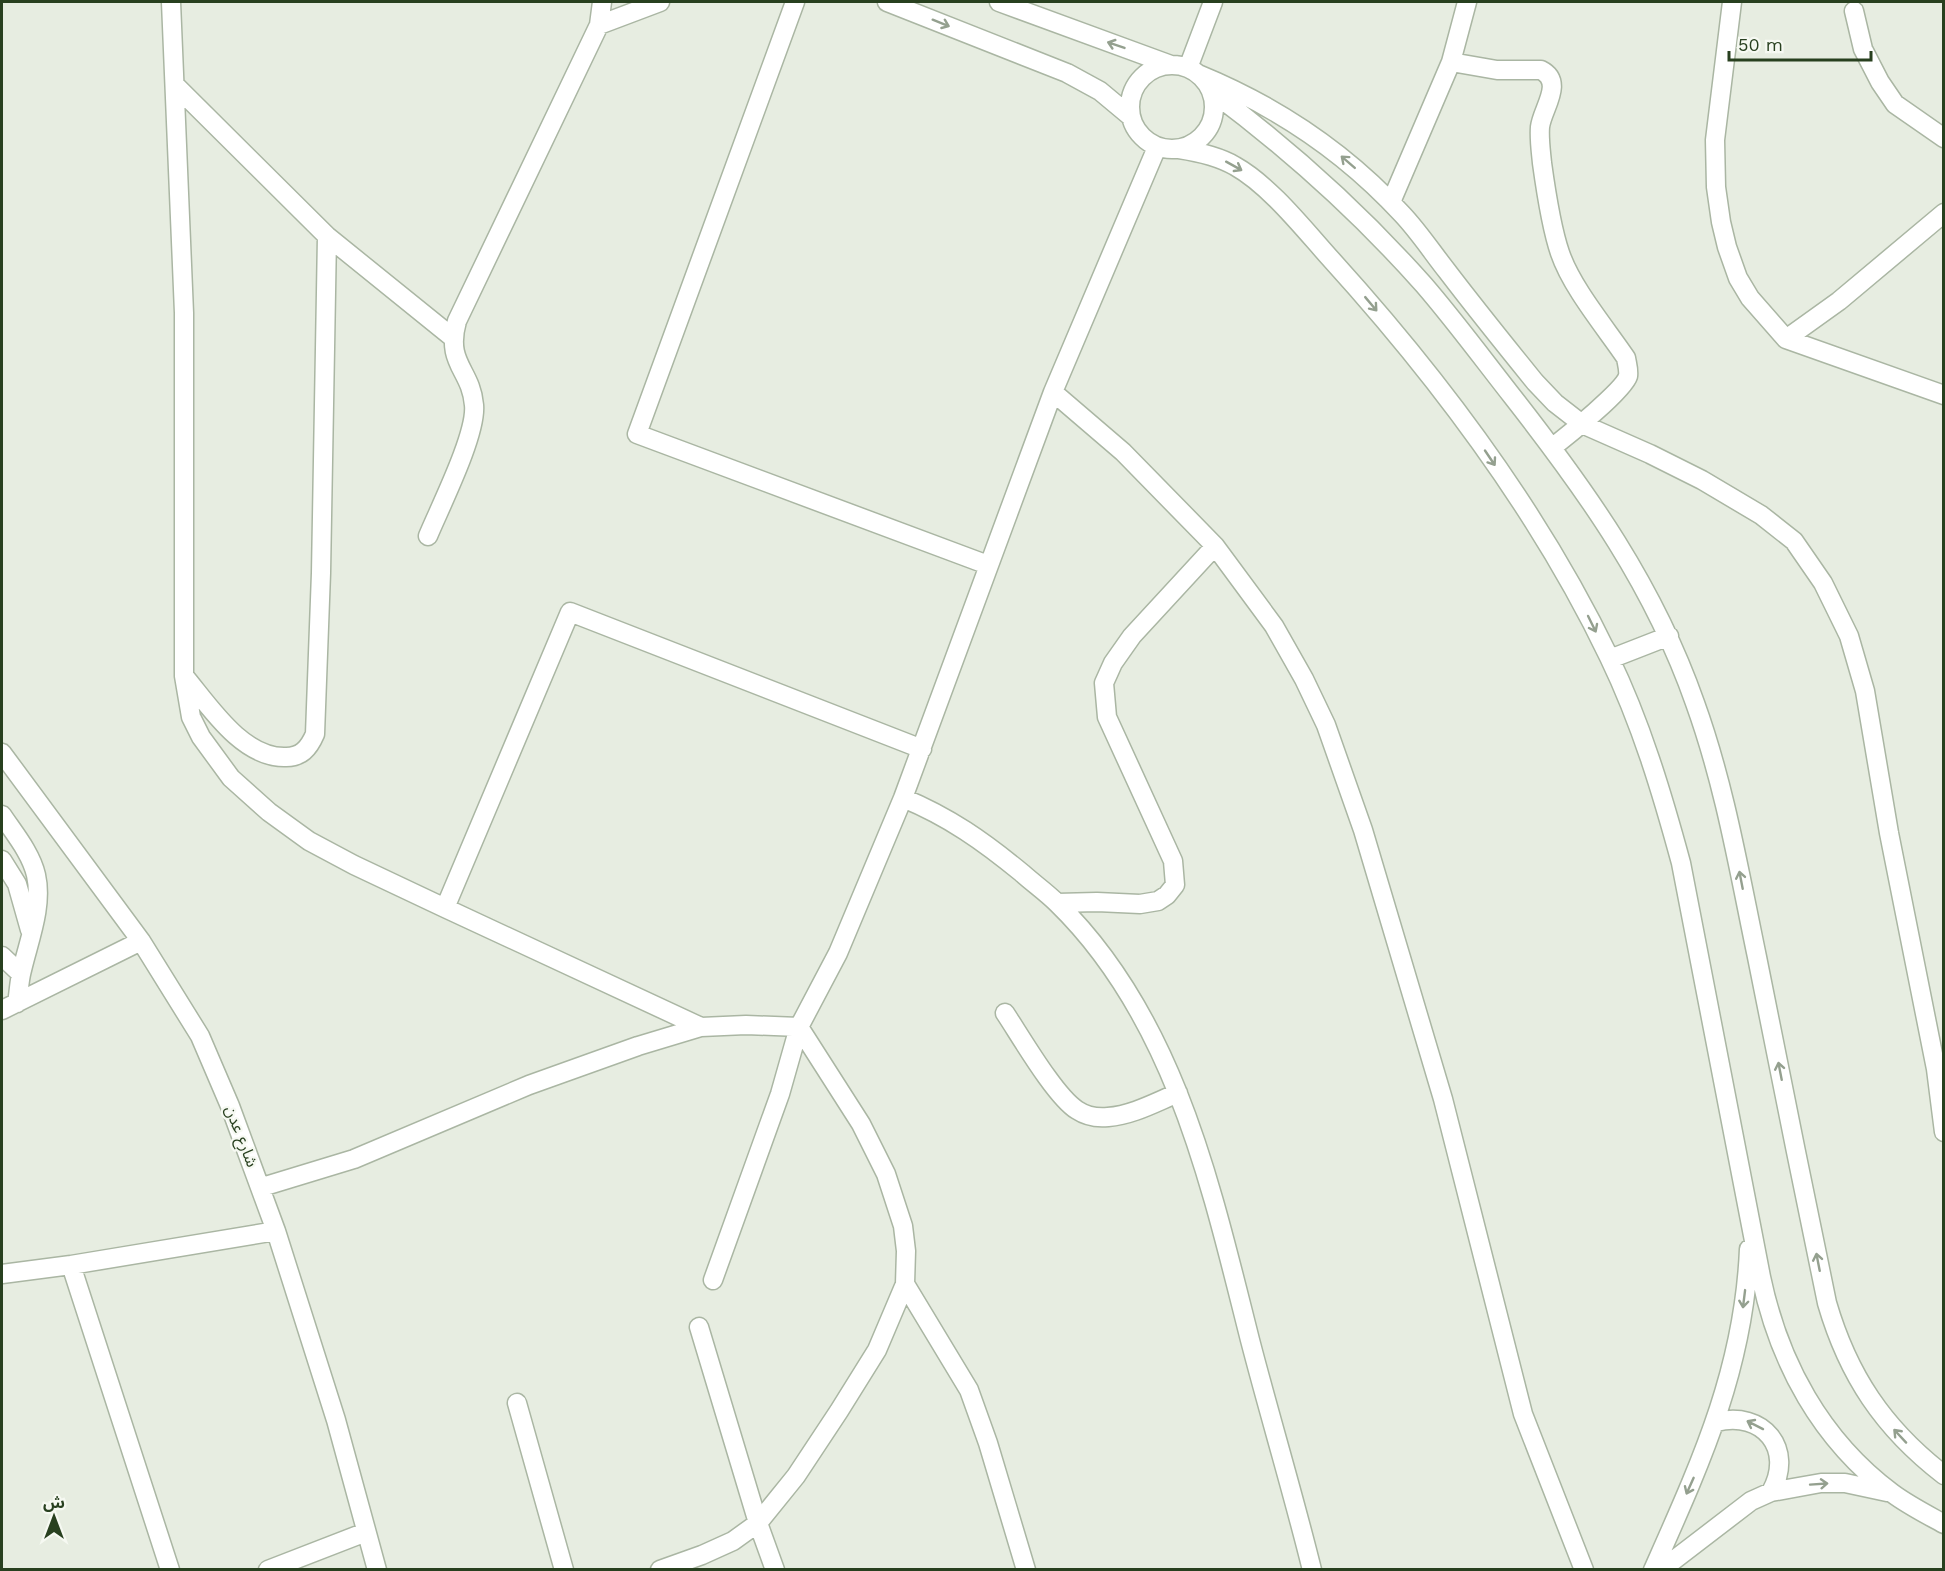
<svg xmlns="http://www.w3.org/2000/svg" width="1945" height="1571" viewBox="0 0 1945 1571" font-family="'Work Sans','Noto Sans Arabic',sans-serif">
  <style>
    .lines { fill: none; stroke-linecap: round; stroke-linejoin: round }
    .minor-casing { stroke: #aab6a3; stroke-width: 21 }
    .minor { stroke: #fff; stroke-width: 18 }
    .oneway { stroke: #94a08f }
    .labels { text-anchor: middle; stroke-width: 4.5; stroke-linejoin: round; paint-order: stroke }
    .street-label { font-size: 16px; fill: #28401f; stroke: #f6f9f2 }
  </style>
  <rect width="100%" height="100%" fill="#e7ede1"/>
  <g class="lines">
    <g class="minor-casing">
      <path id="minor" d="M171 2 184 313V676L191 717 201 737 231 778 269 812 309 841 354 865 445 908 701 1027
        M795 2 637 434 988 565
        M887 2 1067 73 1100 91 1130 116
        M999 2 1171 65
        M1732 2 1715 140 1716 187 1721 222 1727 247 1738 278 1750 298 1786 339 1944 395
        M1854 11 1863 49 1880 82 1895 104 1944 138
        M599 25 660 2
        M1451 62 1497 70H1541C1565 82 1542 109 1540 127 1539 139 1541 152 1542 163 1546 192 1551 227 1560 253 1572 288 1605 327 1626 358 1627 364 1629 370 1628 376 1624 390 1567 436 1553 447
        M1130 107a42 42 0 1 1 84 0a42 42 0 1 1-84 0Z
        M1188 68 1213 2
        M1198 74C1276 106 1345 152 1402 214 1419 232 1432 252 1447 271 1476 309 1505 345 1535 382L1555 403 1582 424 1650 454 1702 480 1761 515 1794 541 1823 583 1849 636 1865 691 1889 833 1936 1069 1944 1132
        M176 86 327 236 452 337
        M1211 91C1289 149 1360 213 1424 285 1455 321 1483 359 1512 396 1588 493 1654 586 1695 703 1725 786 1739 871 1757 957 1780 1072 1803 1188 1827 1303 1848 1375 1883 1428 1944 1475
        M1179 149C1199 152 1218 156 1235 166 1269 185 1303 228 1329 257 1438 377 1539 511 1609 657 1641 723 1662 793 1681 863L1761 1277C1779 1363 1821 1440 1892 1493 1908 1505 1926 1514 1944 1524
        M1391 202 1451 62 1467 2
        M1786 339 1839 301 1944 213
        M1053 392 1123 452 1215 546 1274 626 1304 679 1326 725 1363 830 1443 1099 1523 1414 1584 1570
        M428 536C440 507 477 434 474 405 471 369 445 364 457 321L599 25 602 2
        M1610 659 1669 636
        M185 677C210 707 242 757 284 757 301 758 309 748 315 734L321 573 327 236
        M2 753 141 941 200 1036 230 1106 276 1231 336 1420 377 1570
        M903 798C949 817 983 841 1022 873 1033 883 1046 892 1057 903 1175 1018 1211 1186 1250 1340 1270 1417 1293 1493 1312 1570
        M2 815C14 833 31 853 36 875 43 906 29 940 22 970 19 981 19 992 17 1003
        M2 860 17 884 30 930
        M1057 903 1097 902 1140 904 1158 901 1167 895 1175 885 1173 861 1107 717 1104 683 1113 663 1132 636 1215 546
        M445 908 570 612 922 749
        M2 956 21 974
        M2 1010 141 941
        M1005 1013C1021 1037 1055 1096 1077 1110 1086 1116 1098 1118 1108 1117 1133 1115 1156 1102 1178 1093
        M262 1187 354 1159 529 1085 638 1046 701 1027 746 1025 799 1027 861 1124 886 1174 903 1226 906 1251 905 1284 877 1350 839 1411 796 1476 758 1523 733 1541 702 1555 660 1570
        M71 1265 170 1570
        M2 1274 71 1265 276 1231
        M713 1280 780 1094 799 1027 838 953 903 798 1053 392 1157 147
        M905 1284 969 1390 988 1443 1026 1570
        M699 1327 758 1523 775 1570
        M517 1403 564 1570
        M1716 1422C1763 1410 1795 1449 1771 1492
        M268 1570 366 1532
        M1653 1570C1701 1462 1744 1369 1749 1249
        M1661 1570 1751 1501 1771 1492 1821 1483H1845L1887 1492"/>
    </g>
    <use href="#minor" class="minor"/>
  </g>
  <defs><path id="oneway-shaft" d="M-6 0H5M1.5-3L5.5 0L1.5 3" fill="none" stroke-width="1.6" stroke-linecap="round" stroke-linejoin="round" transform="scale(1.5)"/></defs>
  <g class="oneway">
    <use href="#oneway-shaft" transform="translate(941 23) rotate(22)"/>
    <use href="#oneway-shaft" transform="translate(1116 45) rotate(-161)"/>
    <use href="#oneway-shaft" transform="translate(1348 162) rotate(-139)"/>
    <use href="#oneway-shaft" transform="translate(1234 166) rotate(29)"/>
    <use href="#oneway-shaft" transform="translate(1371 304) rotate(50)"/>
    <use href="#oneway-shaft" transform="translate(1490 458) rotate(56)"/>
    <use href="#oneway-shaft" transform="translate(1592 624) rotate(64)"/>
    <use href="#oneway-shaft" transform="translate(1741 880) rotate(-101)"/>
    <use href="#oneway-shaft" transform="translate(1780 1071) rotate(-101)"/>
    <use href="#oneway-shaft" transform="translate(1818 1262) rotate(-101)"/>
    <use href="#oneway-shaft" transform="translate(1744 1299) rotate(97)"/>
    <use href="#oneway-shaft" transform="translate(1755 1425) rotate(-153)"/>
    <use href="#oneway-shaft" transform="translate(1900 1436) rotate(-133)"/>
    <use href="#oneway-shaft" transform="translate(1819 1484) rotate(-4)"/>
    <use href="#oneway-shaft" transform="translate(1690 1486) rotate(114)"/>
  </g>
  <g class="labels">
    <g class="street-label">
      <text transform="translate(242 1136) rotate(69)" y="6">شارع عدن</text>
    </g>
  </g>
  <rect width="1945" height="1571" fill="none" stroke="#28401f" stroke-width="6"/>
  <g transform="translate(54 1517)" stroke="#f6f9f2" stroke-width="4.5" paint-order="stroke">
  <path d="M0-4.5L10 22L0 15L-10 22Z" fill="#28401f"/>
  <text y="-9" font-size="16" font-weight="bold" text-anchor="middle" fill="#28401f">ش</text>
  </g>
  <path d="M1729 51v9h142v-9" fill="none" stroke="#28401f" stroke-width="3"/>
  <text x="1738" y="51" font-size="18" fill="#28401f" stroke="#f6f9f2" stroke-width="4.5" paint-order="stroke">50 m</text>
</svg>
